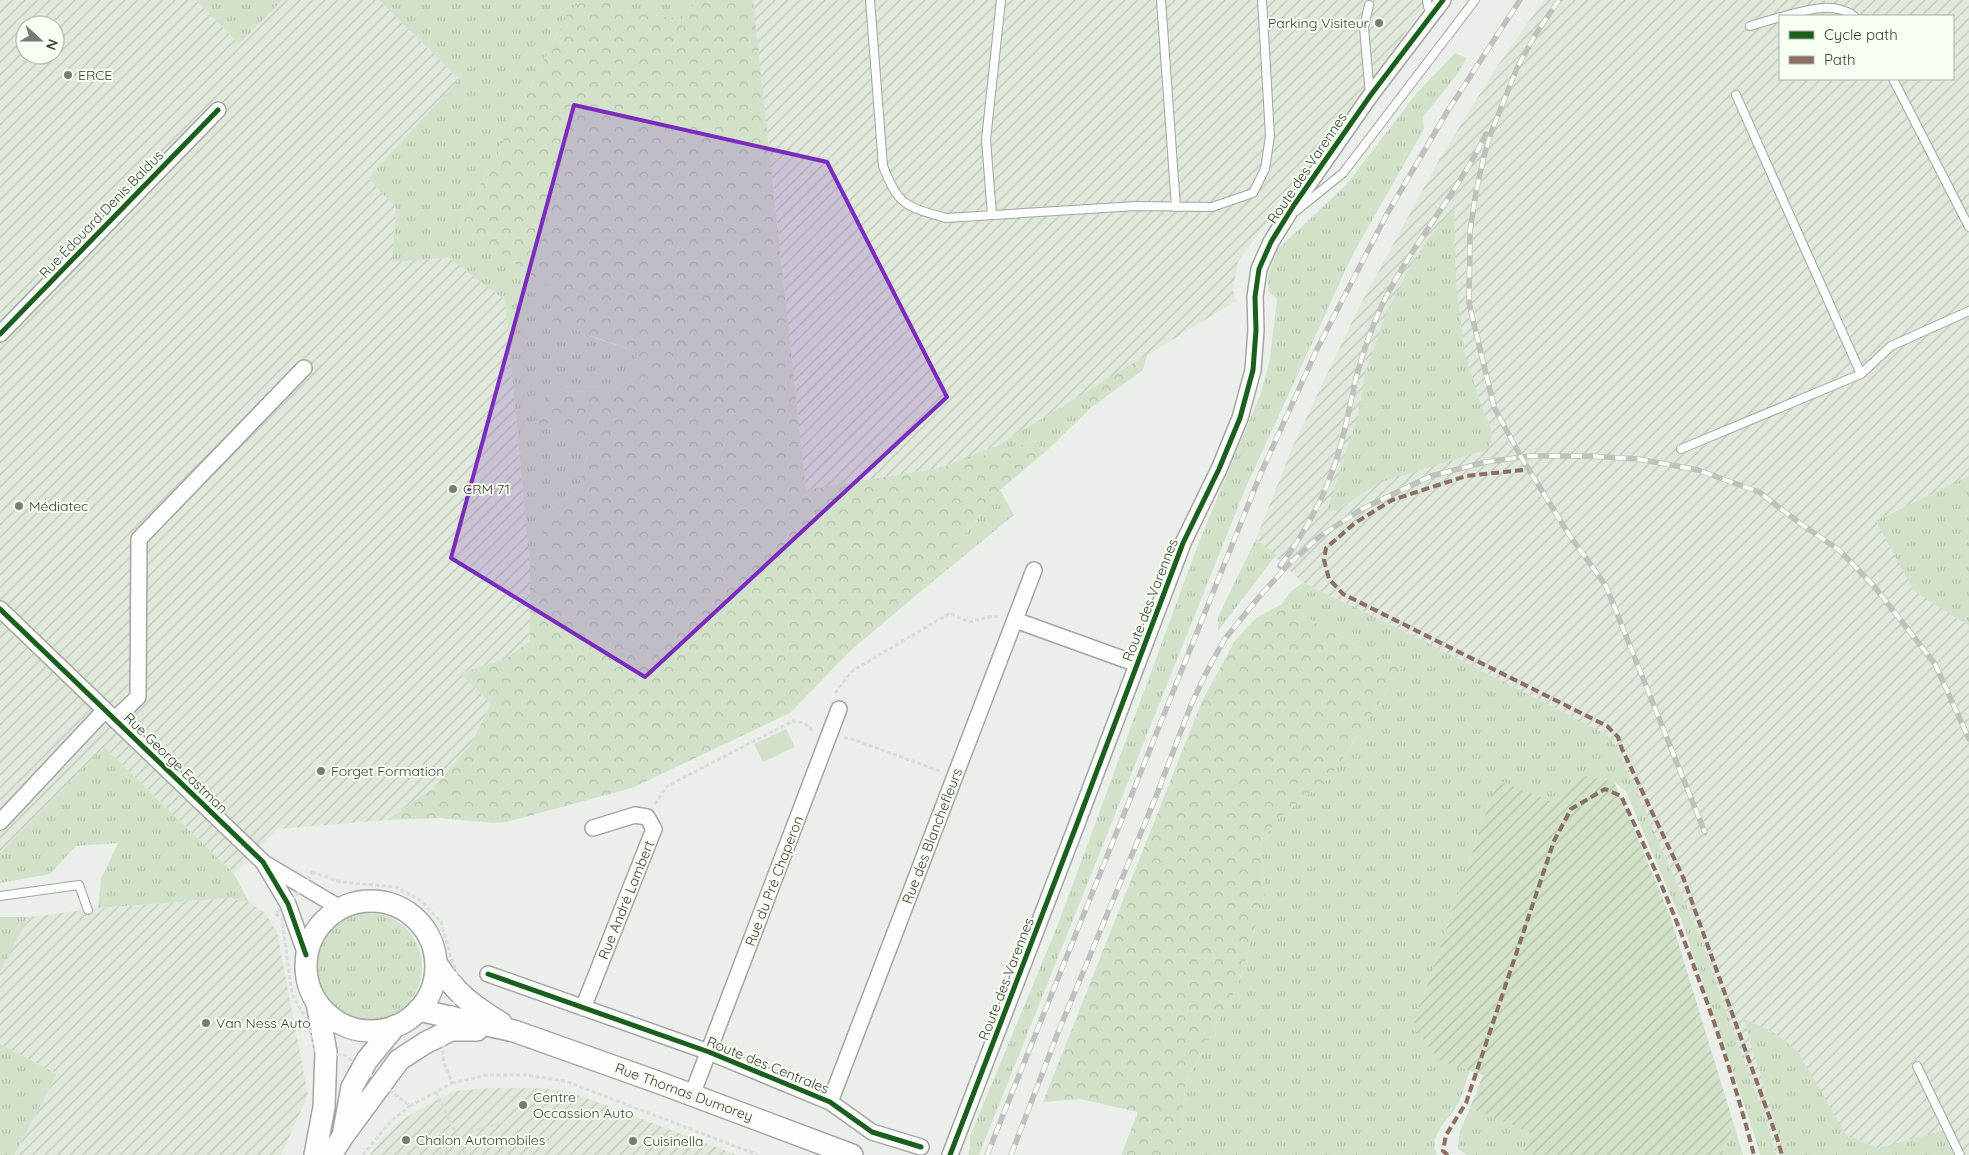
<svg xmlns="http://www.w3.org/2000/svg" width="1969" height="1155" viewBox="0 0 1969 1155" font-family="Quicksand,sans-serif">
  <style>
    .industrial { fill: url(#industrial-furrows); fill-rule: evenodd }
    .grass { fill: url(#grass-tufts) }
    .forest { fill: url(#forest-crowns) }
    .garden { fill: url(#garden-furrows) }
    .pitch { fill: #d2e1ca }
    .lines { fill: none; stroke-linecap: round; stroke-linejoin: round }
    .lane-casing { stroke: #a3a6a1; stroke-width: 10 }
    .street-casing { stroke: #a3a6a1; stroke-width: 18 }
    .secondary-casing { stroke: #a3a6a1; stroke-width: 24 }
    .path { stroke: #dadbda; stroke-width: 3; stroke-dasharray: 4 2.5; stroke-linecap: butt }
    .lane { stroke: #fcfdfc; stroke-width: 8 }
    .street { stroke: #fcfdfc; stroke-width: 15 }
    .secondary { stroke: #fcfdfc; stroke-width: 21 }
    .rail-casing { stroke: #c0c0bf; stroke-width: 5.5 }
    .rail { stroke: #f7fff3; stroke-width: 4; stroke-dasharray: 11; stroke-linecap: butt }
    .quiet { stroke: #8d6e63; stroke-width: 4; stroke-dasharray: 8 4; stroke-linecap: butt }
    .cycleway-casing { stroke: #f7fff3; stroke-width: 8 }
    .cycleway { stroke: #1b5e20; stroke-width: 5 }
    .marked { fill: #7b2cbf; fill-opacity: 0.2; stroke: #7b2cbf; stroke-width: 4; stroke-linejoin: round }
    .poi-dot { fill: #787b76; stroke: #f7fff3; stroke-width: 2 }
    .labels { text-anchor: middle; stroke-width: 4; stroke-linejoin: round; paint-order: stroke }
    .poi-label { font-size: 14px; fill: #3a3d38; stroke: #f7fff3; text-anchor: start }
    .street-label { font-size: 14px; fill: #3a3d38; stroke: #f7fff3 }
  </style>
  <defs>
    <pattern id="industrial-furrows" width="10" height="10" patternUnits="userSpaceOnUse" patternTransform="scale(1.25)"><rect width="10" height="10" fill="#dfe8da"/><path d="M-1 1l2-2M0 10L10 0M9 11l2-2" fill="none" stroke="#c0c8bc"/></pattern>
    <pattern id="grass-tufts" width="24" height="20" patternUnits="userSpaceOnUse" patternTransform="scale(1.25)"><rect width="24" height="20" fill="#d2e1ca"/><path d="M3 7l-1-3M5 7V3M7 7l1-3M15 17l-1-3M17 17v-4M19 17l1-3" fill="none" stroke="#b5c2ae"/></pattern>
    <pattern id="forest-crowns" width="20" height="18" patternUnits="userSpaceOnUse" patternTransform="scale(1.25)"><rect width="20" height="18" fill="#d2e1ca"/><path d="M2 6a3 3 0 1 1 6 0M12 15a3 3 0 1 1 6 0" fill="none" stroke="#b5c2ae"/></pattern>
    <pattern id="garden-furrows" width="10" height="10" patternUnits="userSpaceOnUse" patternTransform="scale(1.25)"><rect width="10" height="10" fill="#d2e1ca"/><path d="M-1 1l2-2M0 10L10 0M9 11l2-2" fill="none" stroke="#b5c2ae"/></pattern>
  </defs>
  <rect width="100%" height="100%" fill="#ebefe9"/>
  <path class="industrial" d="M0 0H196L239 44 282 0H379L459 79 368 178 396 208 392 262 449 258 505 300 530 567V641L505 659 460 673 491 704 470 746 432 789 387 820 277 829 234 874 104 747 0 853ZM25 25H55V55H25Z
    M753 0H1429L1238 262 1233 290 1236 301 999 445 939 468 806 491Z
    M1544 0H1969V1155H1776L1769 1130 1698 932 1618 749 1609 737 1600 731 1390 624 1303 583 1256 539 1293 446 1359 307 1439 160 1496 68ZM1780 16H1953V79H1780Z
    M230 898 249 902 265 913 277 932 308 1095 281 1155H14L57 1074 0 1044V971L29 917 98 908Z
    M489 1088H540L570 1092 737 1155H370L376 1145 396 1124 420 1109 454 1091Z"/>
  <path class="grass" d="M196 0H282L239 44Z
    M379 0H582L567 15 460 225 554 291 592 337 637 352 635 377 614 391 552 392 540 427 575 434 588 451 578 489 553 508 543 526 542 551 530 567 505 300 449 258 392 262 396 208 368 178 459 79Z
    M613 0H694V5L683 19 616 10Z
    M1455 53 1467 58 1456 76 1423 117 1424 129 1352 256 1246 487 979 1155H968L970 1148V1136L1057 927 1199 542 1261 393 1270 359 1277 299 1268 291V277L1277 250 1346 185 1416 94Z
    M1454 208 1456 285 1465 354 1483 410 1493 434 1488 449 1378 483 1338 510 1327 511 1358 415 1366 371 1385 316 1412 263 1432 234Z
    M1074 399 1092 407 1046 451 1035 441 939 468 999 445Z
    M1969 476V626L1914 591 1876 521Z
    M1000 490 1014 515 920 592Z
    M1256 539 1276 555 1218 631V617Z
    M1303 583 1390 624 1600 731 1609 737 1618 749 1698 932 1769 1130 1776 1155H1760L1755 1137 1682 922 1626 792 1614 781 1583 775 1555 803 1497 780 1413 1027 1440 1061 1470 1070C1466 1081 1463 1093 1458 1104 1450 1119 1427 1135 1437 1155H1171L1181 1139 1185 1084 1238 985 1266 892 1260 844 1278 819 1331 776 1402 668 1374 655 1282 604 1291 591Z
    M104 747 234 874 249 902 230 898 98 908 101 879 118 843 76 846 50 874 0 883V853Z
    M314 967a54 54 0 1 1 108 0a54 54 0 1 1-108 0Z
    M0 917H29L0 971Z
    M1743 1018 1776 1034 1798 1052 1847 1136 1879 1148 1942 1131 1954 1155H1785Z
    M0 1044 57 1074 14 1155H0Z
    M1470 1108 1531 1132 1524 1151 1534 1155H1467L1458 1149 1460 1131Z
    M1734 1125 1743 1155H1722Z"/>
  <path class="forest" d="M582 0H613L617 10 683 19 694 5V0H753L806 490 939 468 1035 441 1046 451 1000 490 920 592 850 651 790 713 632 788 506 822 493 823 439 818 387 820 432 789 470 746 491 704 460 673 505 659 530 641V567L542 551 543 526 553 508 578 489 588 452 575 434 540 427 534 407 552 392 614 391 635 377 637 352 548 320 554 291 460 225 567 15Z
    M1147 355 1143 370 1092 407 1074 399Z
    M1282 604 1374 655 1402 668 1331 776 1278 819 1260 844 1266 892 1238 985 1185 1084 1181 1139 1171 1155H1121L1138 1112 1080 1099 1043 1102 1202 701 1234 642 1256 618Z"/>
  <path class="garden" d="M1582 775 1614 781 1670 916 1734 1125 1722 1155H1534L1524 1151 1530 1132 1470 1108 1483 1075 1440 1061 1413 1027 1497 780 1555 803Z"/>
  <path class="pitch" d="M786 729 795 747 763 762 754 744Z"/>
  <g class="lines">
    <g class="lane-casing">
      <path id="lane" d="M870 0 883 166C898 205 906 207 946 218L1136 206 1212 207 1253 193 1265 169 1270 136 1262 0
        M1161 0 1176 207
        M1427 0 1428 7 1434 12
        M1369 5 1364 28 1370 95
        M1784 16C1807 10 1833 1 1854 16
        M1750 26 1780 17
        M1893 79 1969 227
        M1736 95 1861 374
        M1296 211 1343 173 1475 0
        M992 215 986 140 1001 0
        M1681 449 1861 374 1891 346 1969 311
        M0 896 79 885 88 910
        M1917 1066 1960 1155"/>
    </g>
    <g class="street-casing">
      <path id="street" d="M0 334 218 110
        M0 609 263 862 288 904 306 955
        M1015 620 1137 664
        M115 719 138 697 139 539 304 368
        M0 822 105 710
        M264 863 340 908
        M488 974 709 1052 830 1102 872 1132 921 1147
        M583 1008 654 829 647 817 635 815 593 828
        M692 1095 839 709
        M830 1102 1034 570
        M950 1155 1075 829 1183 543 1219 469 1240 418 1253 370 1256 330 1255 297 1259 269 1271 242 1294 205 1370 96 1443 0"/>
    </g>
    <g class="secondary-casing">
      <path id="secondary" d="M306 966a65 65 0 1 1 130 0a65 65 0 1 1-130 0Z
        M436 963C455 992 471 1005 501 1023
        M418 1010 514 1031 660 1083 852 1155
        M343 1136 399 1060 425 1043 451 1030H477
        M315 1155 324 1107 326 1052 317 1003
        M331 1155 343 1136 352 1087 367 1060 395 1026"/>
    </g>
    <path class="path" d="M835 693 852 671 950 613 969 622 993 616 1000 618
      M844 738H849L940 771
      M655 804 667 786 793 721 804 723 813 731
      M312 872 341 882 396 887 421 901 441 922 452 961 463 988C451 1003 442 1037 443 1056 444 1065 449 1075 452 1083L410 1106 345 1055 316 1053 309 1024 292 994 282 919 275 913C292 902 303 890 312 872Z
      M452 1083 487 1075H525L565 1081 758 1155
      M436 1092 466 1155
      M363 1155 391 1121 410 1106
      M439 1155 470 1132 504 1122"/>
    <use href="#lane" class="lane"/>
    <use href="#street" class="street"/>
    <use href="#secondary" class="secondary"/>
    <g class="rail-casing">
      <path id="rail" d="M1559 0 1535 35 1517 68 1491 133 1484 156 1476 192 1470 231 1469 303 1494 407 1521 457 1568 533 1606 586 1705 833
        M1280 566C1308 529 1329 489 1341 444 1347 422 1351 400 1356 378 1363 352 1372 326 1383 303 1412 244 1457 194 1486 134
        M987 1155 1261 473 1317 349 1387 214 1447 112 1520 0
        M1011 1155 1057 1035 1155 799 1191 705 1207 671 1224 640 1259 597 1287 566 1319 537 1362 509 1431 476 1486 462 1530 456H1589L1638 459 1698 470 1759 492 1801 524 1839 550 1874 586 1935 664 1969 739"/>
    </g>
    <use href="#rail" class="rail"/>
    <path class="quiet" d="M1523 470 1466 476 1392 500 1355 523 1326 548 1324 560 1329 579 1343 594 1607 726 1618 737 1622 749 1683 877 1777 1138 1782 1155
      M1448 1155 1443 1151 1446 1135 1466 1103 1554 841 1571 809 1605 789 1621 796C1676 910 1722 1032 1754 1155"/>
    <g class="cycleway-casing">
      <path id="cycleway" d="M0 334 218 110
        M0 609 263 862 288 904 306 955
        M488 974 709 1052 830 1102 872 1132 921 1147
        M950 1155 1075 829 1183 543 1219 469 1240 418 1253 370 1256 330 1255 297 1259 269 1271 242 1294 205 1370 96 1443 0"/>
    </g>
    <use href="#cycleway" class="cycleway"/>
  </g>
  <path class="marked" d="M574 105 827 162 947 397 645 677 451 558Z"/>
  <g class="poi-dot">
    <circle cx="1379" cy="23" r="5"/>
    <circle cx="68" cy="75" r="5"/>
    <circle cx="453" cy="489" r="5"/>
    <circle cx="19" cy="506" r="5"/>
    <circle cx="321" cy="771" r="5"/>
    <circle cx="206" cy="1023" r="5"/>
    <circle cx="523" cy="1105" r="5"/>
    <circle cx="406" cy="1140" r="5"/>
    <circle cx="633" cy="1141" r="5"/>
  </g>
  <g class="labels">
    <g class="poi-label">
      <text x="1369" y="28" text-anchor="end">Parking Visiteur</text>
      <text x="78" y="80">ERCE</text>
      <text x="463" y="494">CRM 71</text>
      <text x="29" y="511">Médiatec</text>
      <text x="331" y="776">Forget Formation</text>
      <text x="216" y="1028">Van Ness Auto</text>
      <text x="533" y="1102">Centre<tspan x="533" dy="16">Occassion Auto</tspan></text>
      <text x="416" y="1145">Chalon Automobiles</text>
      <text x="643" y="1146">Cuisinella</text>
    </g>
    <g class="street-label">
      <text transform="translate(1307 168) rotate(-56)" y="5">Route des Varennes</text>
      <text transform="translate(101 214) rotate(-46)" y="5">Rue Édouard Denis Baldus</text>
      <text transform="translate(1150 600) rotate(-69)" y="5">Route des Varennes</text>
      <text transform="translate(176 763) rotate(44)" y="5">Rue George Eastman</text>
      <text transform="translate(932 836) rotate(-69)" y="5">Rue des Blanchefleurs</text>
      <text transform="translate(774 881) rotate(-69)" y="5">Rue du Pré Chaperon</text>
      <text transform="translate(626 900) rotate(-68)" y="5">Rue André Lambert</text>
      <text transform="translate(1006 979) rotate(-69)" y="5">Route des Varennes</text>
      <text transform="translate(768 1065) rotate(22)" y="5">Route des Centrales</text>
      <text transform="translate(684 1092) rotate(20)" y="5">Rue Thomas Dumorey</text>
    </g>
  </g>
  <rect x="1779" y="15" width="175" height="65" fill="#f7fff3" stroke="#abb1a8"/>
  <rect x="1789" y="31" width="25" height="8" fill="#1b5e20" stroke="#abb1a8"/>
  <text x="1824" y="40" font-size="15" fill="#3a3d38">Cycle path</text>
  <rect x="1789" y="56" width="25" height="8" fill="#8d6e63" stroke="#abb1a8"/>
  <text x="1824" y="65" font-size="15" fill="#3a3d38">Path</text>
  <g transform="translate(40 40) rotate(111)"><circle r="24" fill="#f7fff3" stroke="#abb1a8"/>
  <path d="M0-4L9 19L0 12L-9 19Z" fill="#787b76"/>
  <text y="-8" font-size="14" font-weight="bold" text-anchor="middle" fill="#3a3d38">N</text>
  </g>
</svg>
